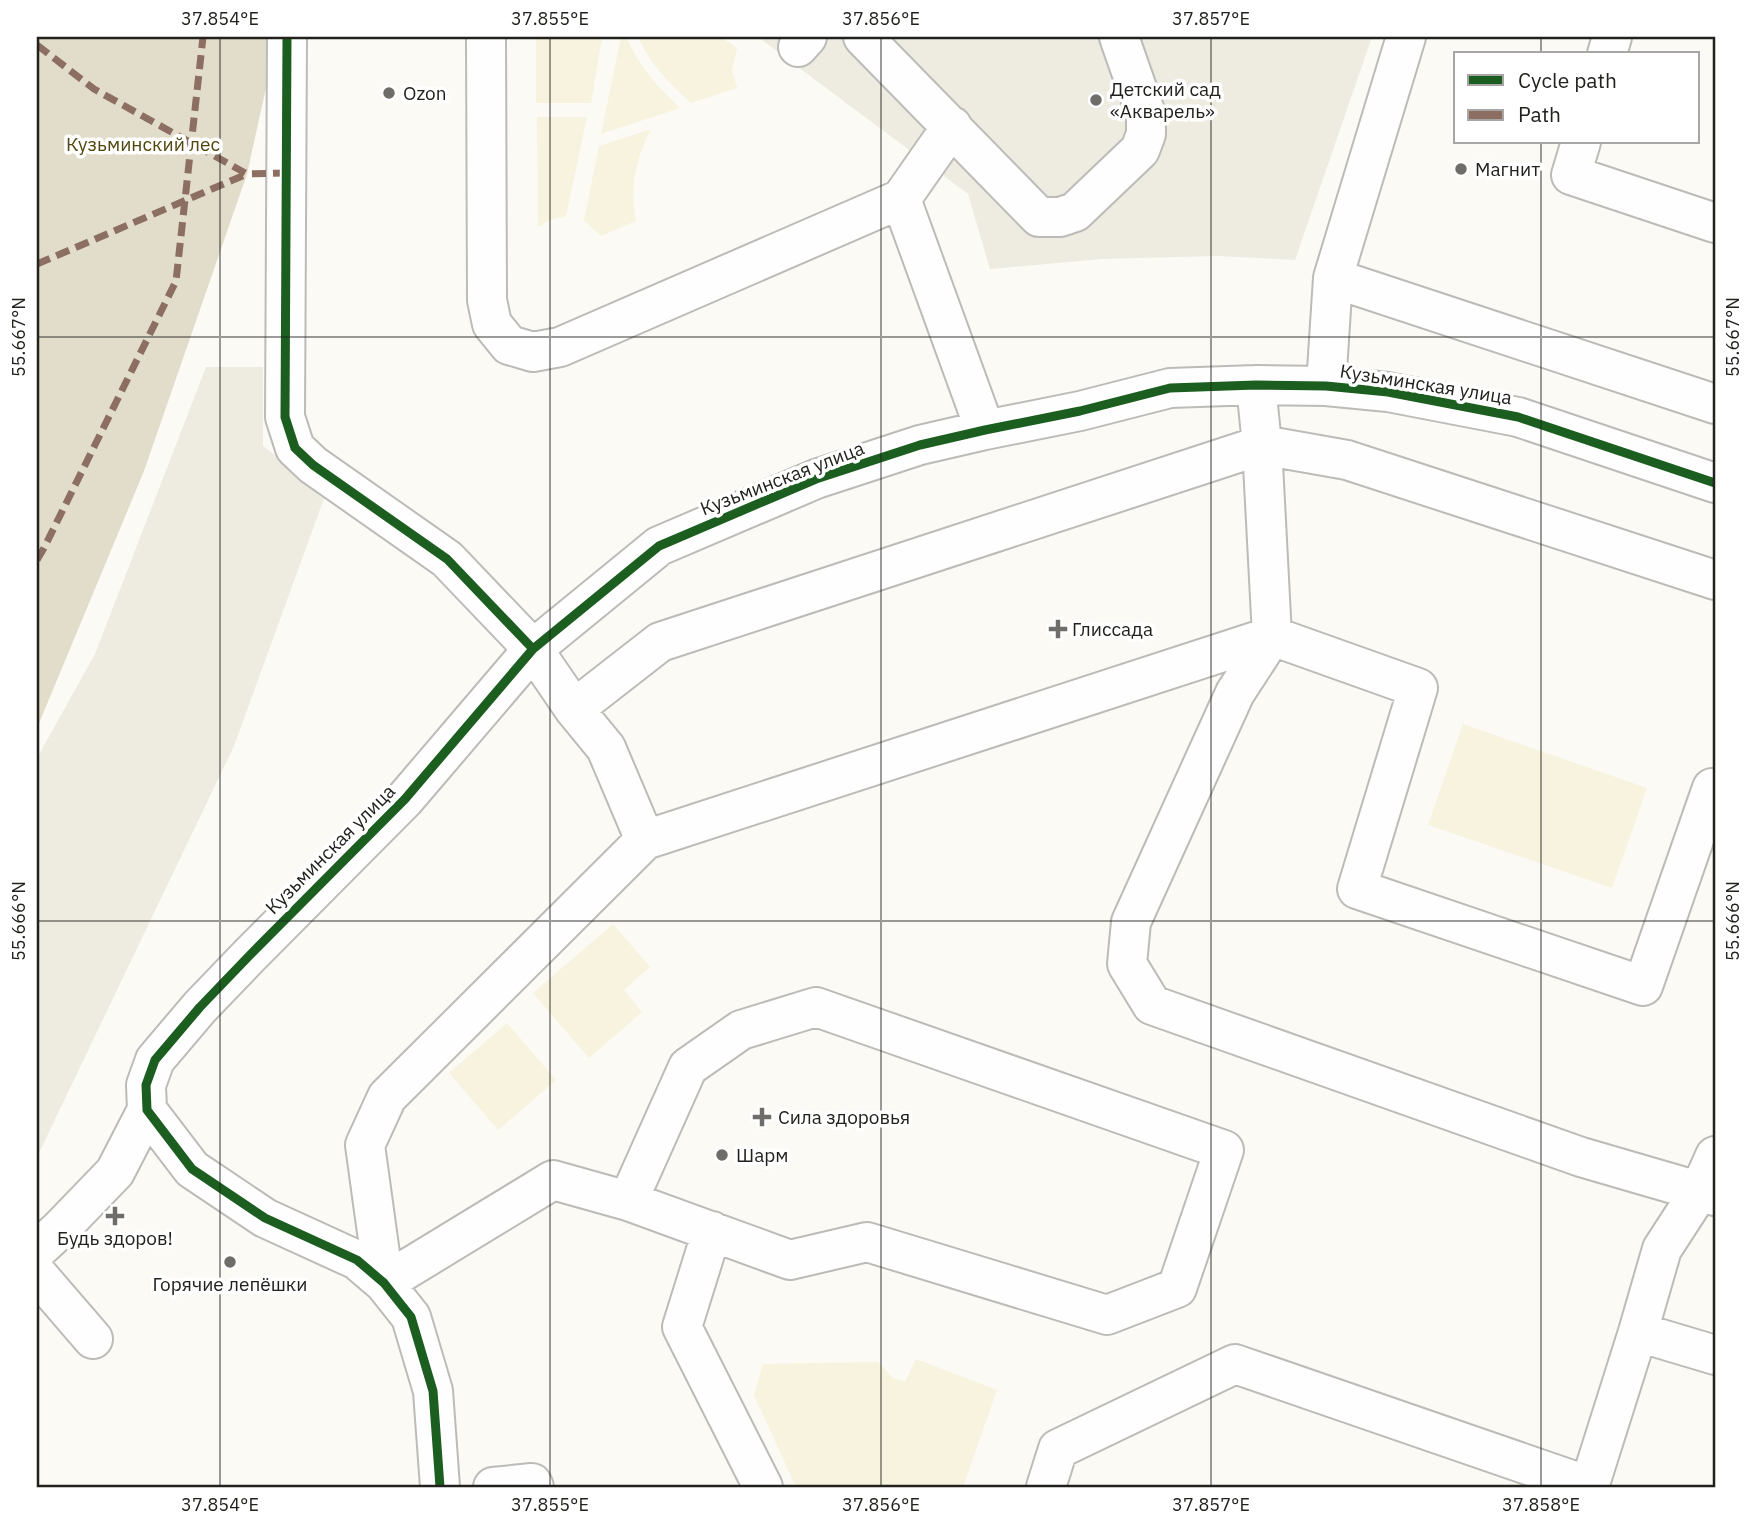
<svg xmlns="http://www.w3.org/2000/svg" width="1752" height="1524" viewBox="0 0 1752 1524" font-family="'IBM Plex Sans',sans-serif">
  <style>
    .built { fill: #eeece1 }
    .green { fill: #f7f3df }
    .forest { fill: #e1ddca }
    .lines { fill: none; stroke-linecap: round; stroke-linejoin: round }
    .minor-casing { stroke: #bcbbb7; stroke-width: 42 }
    .minor { stroke: #fefefe; stroke-width: 38 }
    .quiet { stroke: #8d6e63; stroke-width: 7; stroke-dasharray: 14 7; stroke-linecap: butt }
    .cycleway-casing { stroke: #fff; stroke-width: 13 }
    .cycleway { stroke: #1b5e20; stroke-width: 9 }
    .ticks { fill: none; stroke: #22211e; stroke-width: 2; stroke-opacity: 0.45 }
    .poi-dot { fill: #6e6d69; stroke: #fff; stroke-width: 2.5 }
    .labels { text-anchor: middle; stroke-width: 7; stroke-linejoin: round; paint-order: stroke }
    .poi-label { font-size: 19px; fill: #22211e; stroke: #fff; text-anchor: start }
    .park-label { font-size: 19px; fill: #50460d; stroke: #fff }
    .street-label { font-size: 19px; fill: #22211e; stroke: #fff }
    .neatline { fill: none; stroke: #22211e; stroke-width: 2.5 }
    .ticks-label { font-size: 18px; text-anchor: middle; fill: #22211e }
  </style>
  <rect width="100%" height="100%" fill="#fbfaf5"/>
  <path class="built" d="M758 37H1372L1295 260 1218 256 1102 259 990 269 968 194Z
    M206 367H263V446L326 493 234 746 37 1157V758L95 654Z"/>
  <path class="green" d="M536 37H602L591 103H536Z
    M621 37H626C639 65 657 87 680 108L601 134Z
    M638 37H721L737 48 732 70 737 88 691 103C670 84 650 64 638 37Z
    M587 117 566 216 550 220 538 227 537 117Z
    M651 129C636 159 629 187 636 221L601 236 584 220 599 146Z
    M1463 724 1647 788 1612 888 1428 825Z
    M613 924 650 967 624 990 642 1012 589 1058 533 993Z
    M507 1023 556 1080 498 1130 449 1073Z
    M916 1359 997 1390 963 1487H796L754 1395 763 1364 878 1362 893 1378 905 1382Z"/>
  <path class="forest" d="M37 37H273V56L247 174 144 471 37 728Z"/>
  <g class="lines">
    <g class="minor-casing">
      <path id="minor" d="M287 37 285 417 295 448 313 465 447 559 533 649 574 709 606 748 645 840 1272 636 1418 688 1357 889 1643 986 1712 788 1715 789
        M486 37 487 300 492 324 509 345 533 352 560 347 901 199 985 430
        M863 37 1039 217H1060L1075 212 1140 150 1146 134V114L1119 37
        M798 47 807 37
        M1607 54 1612 37
        M1581 142 1571 175 1715 223
        M901 199 952 126
        M1333 278 1715 404
        M1256 385 1262 445 1272 636 1235 693 1131 922 1127 964 1152 1005 1581 1157 1715 1196
        M1326 386 1333 278 1406 37
        M574 709 660 642 1262 445 1347 460 1715 580
        M147 1110 146 1085 155 1060 200 1007 249 956 405 799 533 649 659 546 816 479 920 445 985 430 1080 411 1170 388 1256 385 1326 386 1388 392 1518 417 1715 483
        M147 1110 192 1169 265 1218 357 1260 384 1283 411 1317 433 1391 440 1487
        M628 1201 688 1067 741 1030 816 1007 1224 1150 1177 1288 1107 1315 867 1242 790 1260 628 1201 553 1180 384 1283 365 1145 387 1097 645 840
        M712 1231 682 1327 763 1487
        M37 1250 60 1229 115 1172 147 1110
        M37 1274 93 1339
        M1638 1332 1715 1355
        M493 1487 532 1483 534 1487
        M1046 1487 1058 1449 1235 1364 1589 1486
        M1589 1487 1638 1332 1662 1249 1699 1192 1715 1156"/>
    </g>
    <use href="#minor" class="minor"/>
    <path class="quiet" d="M37 45 94 89 247 174 286 173
      M37 264 247 174
      M37 560 44 548 176 281 203 37"/>
    <g class="cycleway-casing">
      <path id="cycleway" d="M287 37 285 417 295 448 313 465 447 559 533 649
        M440 1487 433 1391 411 1317 384 1283 357 1260 265 1218 192 1169 147 1110 146 1085 155 1060 200 1007 249 956 405 799 533 649 659 546 816 479 920 445 985 430 1080 411 1170 388 1256 385 1326 386 1388 392 1518 417 1715 483"/>
    </g>
    <use href="#cycleway" class="cycleway"/>
  </g>
  <path class="ticks" d="M220 37V1487M550 37V1487M881 37V1487M1211 37V1487M1541 37V54M1541 142V1487M37 337H1715M37 921H1715"/>
  <g class="poi-dot">
    <circle cx="389" cy="93" r="7"/>
    <circle cx="1096" cy="100" r="7"/>
    <circle cx="1461" cy="169" r="7"/>
    <path d="M1054.5 618.5h7v7h7v7h-7v7h-7v-7h-7v-7h7z"/>
    <path d="M758.5 1106.5h7v7h7v7h-7v7h-7v-7h-7v-7h7z"/>
    <circle cx="722" cy="1155" r="7"/>
    <path d="M111.5 1205.5h7v7h7v7h-7v7h-7v-7h-7v-7h7z"/>
    <circle cx="230" cy="1262" r="7"/>
  </g>
  <g class="labels">
    <g class="poi-label">
      <text x="1110" y="96">Детский сад<tspan x="1110" dy="22">«Акварель»</tspan></text>
      <text x="403" y="100">Ozon</text>
      <text x="1475" y="176">Магнит</text>
      <text x="1072" y="636">Глиссада</text>
      <text x="778" y="1124">Сила здоровья</text>
      <text x="736" y="1162">Шарм</text>
      <text x="115" y="1245" text-anchor="middle">Будь здоров!</text>
      <text x="230" y="1291" text-anchor="middle">Горячие лепёшки</text>
    </g>
    <g class="park-label">
      <text x="143" y="151">Кузьминский лес</text>
    </g>
    <g class="street-label">
      <text transform="translate(1426 384) rotate(9)" y="7">Кузьминская улица</text>
      <text transform="translate(782 478) rotate(-21)" y="7">Кузьминская улица</text>
      <text transform="translate(330 849) rotate(-45)" y="7">Кузьминская улица</text>
    </g>
  </g>
  <rect width="1752" height="1524" fill="none" stroke="#ffffff" stroke-width="77"/>
  <rect x="1454" y="52" width="245" height="91" fill="#ffffff" stroke="#a7a6a5" stroke-width="2"/>
  <rect x="1468" y="75" width="35" height="10" fill="#1b5e20" stroke="#a7a6a5" stroke-width="2"/>
  <text x="1518" y="88" font-size="21" fill="#22211e">Cycle path</text>
  <rect x="1468" y="110" width="35" height="10" fill="#8d6e63" stroke="#a7a6a5" stroke-width="2"/>
  <text x="1518" y="122" font-size="21" fill="#22211e">Path</text>
  <rect x="38" y="38" width="1676" height="1448" class="neatline"/>
  <g class="ticks-label">
    <text x="220" y="25">37.854°E</text>
    <text x="550" y="25">37.855°E</text>
    <text x="881" y="25">37.856°E</text>
    <text x="1211" y="25">37.857°E</text>
    <text transform="translate(19 337) rotate(-90)" y="6">55.667°N</text>
    <text transform="translate(1733 337) rotate(-90)" y="6">55.667°N</text>
    <text transform="translate(19 921) rotate(-90)" y="6">55.666°N</text>
    <text transform="translate(1733 921) rotate(-90)" y="6">55.666°N</text>
    <text x="220" y="1511">37.854°E</text>
    <text x="550" y="1511">37.855°E</text>
    <text x="881" y="1511">37.856°E</text>
    <text x="1211" y="1511">37.857°E</text>
    <text x="1541" y="1511">37.858°E</text>
  </g>
</svg>
